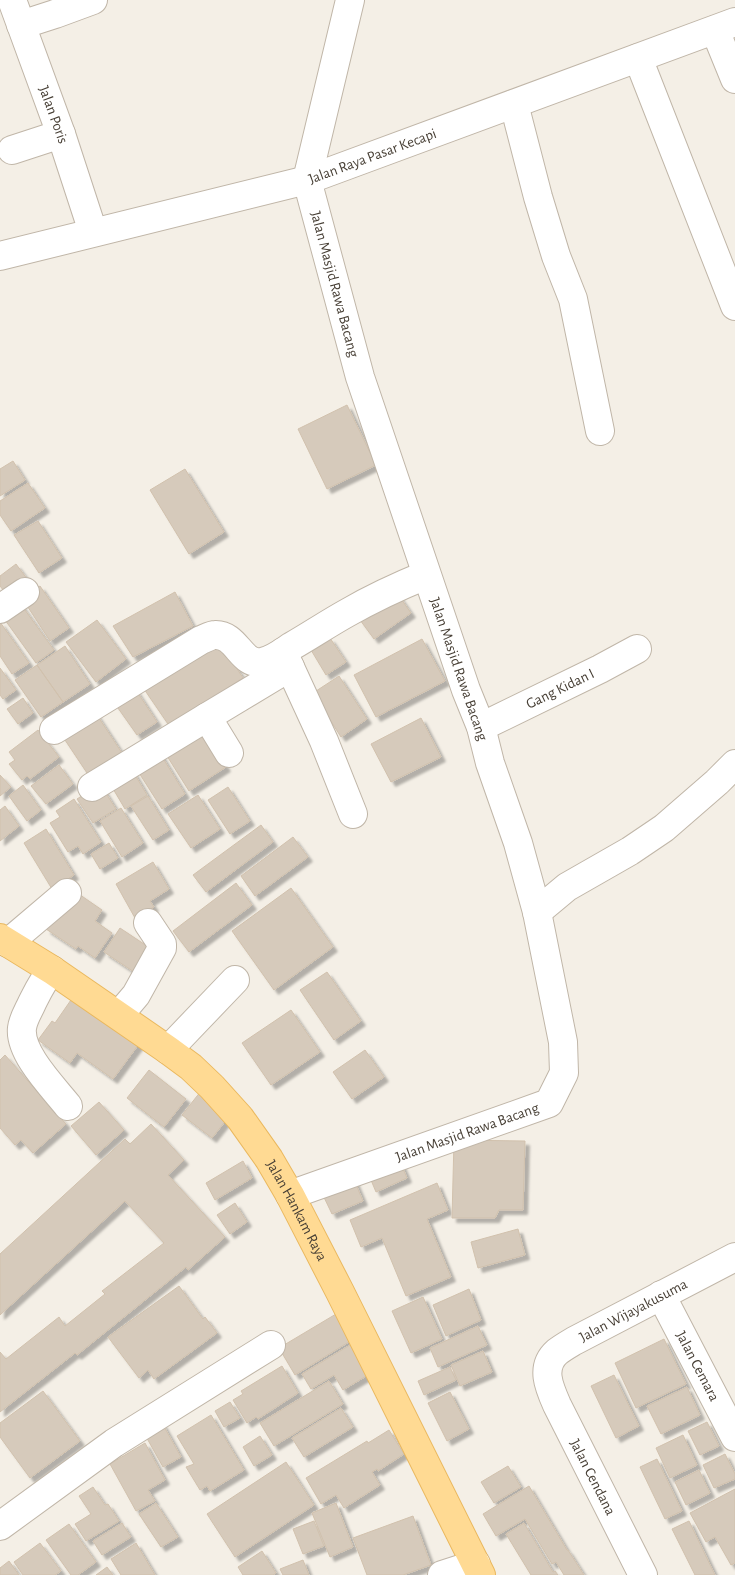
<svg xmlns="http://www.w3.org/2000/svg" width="735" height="1575" viewBox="0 0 735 1575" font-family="'Alegreya Sans',sans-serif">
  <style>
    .building { fill: #d6cabb; stroke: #d1c1ad; filter: url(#shadow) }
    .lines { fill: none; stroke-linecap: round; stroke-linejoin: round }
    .minor-casing { stroke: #c0b6a8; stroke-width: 30 }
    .major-casing { stroke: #eab85e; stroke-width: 30 }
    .minor { stroke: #fff; stroke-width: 28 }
    .major { stroke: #ffda93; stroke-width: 28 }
    .labels { text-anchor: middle; stroke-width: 4.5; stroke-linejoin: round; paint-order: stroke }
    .street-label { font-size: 15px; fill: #473f35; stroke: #fff }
  </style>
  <defs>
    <filter id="shadow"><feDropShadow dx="4.5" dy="4.5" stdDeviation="1" flood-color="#0004"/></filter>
  </defs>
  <rect width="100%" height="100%" fill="#f4efe6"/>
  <path class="building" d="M347 405 376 465 327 489 298 429Z
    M13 461 25 480 0 496V469Z
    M185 469 224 532 189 554 150 490Z
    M28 483 45 508 11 531 0 515V501Z
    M38 521 62 558 39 573 14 535Z
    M16 564 28 580 7 595 0 586V576Z
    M40 586 69 628 50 641 22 598Z
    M175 592 193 626 133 657 113 626Z
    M397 593 411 613 374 639 360 620Z
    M17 599 54 650 36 663 0 613Z
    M97 620 126 659 96 682 66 642Z
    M0 622 29 663 12 674 0 656Z
    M330 638 346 662 326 675 311 650Z
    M218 639 243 678 170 727 144 689Z
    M422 639 445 681 376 717 354 675Z
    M65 646 90 684 63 702 37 665Z
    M37 665 63 702 41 717 15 680Z
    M0 668 16 690 3 699 0 695Z
    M339 676 367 719 341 737 313 693Z
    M134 687 157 722 137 735 113 701Z
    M23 698 33 713 18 724 7 709Z
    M95 712 122 753 89 776 61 734Z
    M421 718 441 757 391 782 371 744Z
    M199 725 226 767 189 791 162 748Z
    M38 730 59 757 30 779 27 776 22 780 9 764 15 760 9 752Z
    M158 750 185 794 162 809 134 765Z
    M59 765 73 784 46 804 31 786Z
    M131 768 147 795 125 809 109 782Z
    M0 775 11 787 0 796Z
    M100 784 116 809 93 823 77 799Z
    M23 785 41 810 27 821 9 796Z
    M228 787 250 821 230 834 208 800Z
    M198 795 220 829 191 848 168 814Z
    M148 796 169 830 153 840 131 806Z
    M74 799 101 842 83 854 78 846 68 852 50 823 60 817 56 811Z
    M5 806 19 826 0 841V810Z
    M121 808 143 843 122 857 100 821Z
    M261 825 273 842 206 892 193 875Z
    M46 829 74 875 52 889 24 843Z
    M293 837 308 857 255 896 241 876Z
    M109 843 118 858 100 869 91 854Z
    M153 862 169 889 150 901 154 907 135 918 116 884Z
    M236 883 252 905 189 952 173 931Z
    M291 888 333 947 274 990 232 931Z
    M73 890 102 910 95 921 112 933 95 958 78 946 76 949 46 929Z
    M120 928 153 950 137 974 104 952Z
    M327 972 361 1021 334 1040 300 990Z
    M73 997 139 1044 113 1079 77 1053 70 1063 38 1040 52 1021 55 1023Z
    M291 1010 320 1052 271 1085 242 1043Z
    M365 1050 384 1077 352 1099 333 1072Z
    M5 1055 66 1124 33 1153 21 1140 15 1145 0 1128V1060Z
    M149 1070 186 1099 164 1127 127 1098Z
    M201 1091 231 1114 212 1138 182 1115Z
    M99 1102 124 1130 96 1155 71 1126Z
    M151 1124 184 1160 168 1175 225 1237 188 1270 186 1267 77 1355 75 1353 0 1412V1352L6 1359 59 1317 65 1326 105 1294 102 1291 164 1243 125 1201 0 1315V1254L125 1139 130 1144Z
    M454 1140 525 1141 523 1210H499L495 1218H452Z
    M399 1159 407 1178 376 1192 368 1173Z
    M243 1161 252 1178 215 1200 206 1183Z
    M352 1175 363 1201 332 1214 320 1189Z
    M437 1183 448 1210 427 1219 451 1277 406 1296 382 1238 361 1247 350 1220Z
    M235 1203 247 1222 230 1234 217 1215Z
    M518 1229 525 1255 478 1268 471 1242Z
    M179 1286 203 1319 205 1317 217 1333 154 1379 148 1370 139 1378 108 1337Z
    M469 1289 481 1320 446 1336 433 1305Z
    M423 1297 442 1339 411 1353 392 1311Z
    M336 1314 352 1340 295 1375 279 1348Z
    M478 1326 487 1345 438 1367 430 1348Z
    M664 1339 686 1384 636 1408 615 1363Z
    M350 1345 368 1375 343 1390 334 1375 311 1389 302 1374Z
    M483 1351 492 1372 460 1386 451 1365Z
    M282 1366 298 1393 258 1419 256 1417 247 1423 233 1400 243 1394 241 1391Z
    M450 1367 456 1380 424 1395 418 1381Z
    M614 1375 639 1426 616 1438 591 1386Z
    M329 1381 343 1404 274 1446 260 1423Z
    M687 1387 700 1415 661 1434 647 1406Z
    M43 1391 80 1441 30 1478 0 1437V1423Z
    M450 1392 469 1429 447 1441 428 1403Z
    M230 1402 240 1418 224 1427 215 1411Z
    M341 1408 353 1427 304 1457 292 1438Z
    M211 1415 244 1470 210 1491 207 1486 200 1490 186 1467 194 1464 177 1436Z
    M707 1422 719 1446 700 1455 688 1431Z
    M162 1423 181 1457 163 1467 144 1433Z
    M389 1430 404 1454 378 1471 377 1469 372 1472 380 1485 344 1508 336 1495 321 1504 306 1478 367 1441 368 1443Z
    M683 1435 697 1465 670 1478 656 1448Z
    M260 1436 272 1455 254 1466 243 1447Z
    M145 1443 165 1480 148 1490 155 1501 136 1511 110 1464Z
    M725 1454 735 1474V1479L714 1488 703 1465Z
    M657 1459 682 1511 665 1519 640 1467Z
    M286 1462 314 1505 235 1557 207 1514Z
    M508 1466 521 1487 494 1503 481 1482Z
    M699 1470 710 1493 686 1505 675 1482Z
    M529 1486 567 1550H568L584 1575H564L556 1562 552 1564 525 1519 496 1536 483 1514Z
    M93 1487 105 1505 108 1504 119 1521 86 1541 75 1524 91 1514 79 1496Z
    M735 1489V1563L731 1565 715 1537 706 1542 690 1513Z
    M156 1503 178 1537 161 1547 139 1514Z
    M336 1503 353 1547 330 1557 312 1513Z
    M413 1516 431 1565 403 1575H367L353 1538Z
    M314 1521 324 1546 303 1554 293 1529Z
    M689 1521 715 1575H695L672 1529Z
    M122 1523 131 1537 102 1555 93 1541Z
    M524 1523 553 1572 555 1571 558 1575H531L506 1534Z
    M69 1524 96 1562 78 1575H71L46 1540Z
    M40 1543 61 1571 55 1575H23L14 1562Z
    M136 1543 155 1575H121L111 1559Z
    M262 1551 276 1573 273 1575H243L238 1567Z
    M303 1560 309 1575H283L280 1569Z
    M9 1561 19 1575H0V1568Z
    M107 1567 113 1575H96Z"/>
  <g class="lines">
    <g class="minor-casing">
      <g id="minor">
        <path id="s1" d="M12 0 61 134 93 232"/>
        <path d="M21 25 55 14 93 0"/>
        <path d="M715 30 735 79"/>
        <path d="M638 58 735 306"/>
        <path d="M514 104 538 197 556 256 573 299 600 431"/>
        <path d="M12 150 61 134"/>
        <path id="s2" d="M0 256 307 180 735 22"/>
        <path d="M0 609 25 592"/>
        <path d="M283 652 324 741 353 814"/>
        <path id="s3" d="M481 727 600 669 637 649"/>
        <path d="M54 730 201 640C206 638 211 635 215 635 237 634 241 666 262 662 273 660 283 652 292 646 311 635 329 623 347 613 373 598 399 586 426 575"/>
        <path d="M229 753 207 717 290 667"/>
        <path d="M92 787 207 717"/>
        <path d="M537 912 567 887 630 851 664 828 717 782 735 764"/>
        <path d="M8 943 67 893"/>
        <path d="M52 970C43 980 38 991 32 1003 29 1010 23 1019 22 1028 19 1053 53 1087 68 1106"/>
        <path d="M119 1015 136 995 162 948V944L148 923"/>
        <path d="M168 1050 235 980"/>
        <path id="s4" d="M290 1195 549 1103 564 1073 563 1042 537 912 518 843 490 763 481 727 466 690 360 377 307 180 350 0"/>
        <path id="s5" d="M661 1295 735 1437"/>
        <path d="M0 1526 114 1443 271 1345"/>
        <path d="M442 1575 476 1564"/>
        <path id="s6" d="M643 1575 557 1405C549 1387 540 1367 557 1352 562 1348 569 1344 574 1341L735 1257"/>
      </g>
    </g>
    <g class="major-casing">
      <g id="major">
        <path id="s7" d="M0 938 52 970 168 1050 191 1067 212 1087 240 1118 269 1159 290 1195 340 1292 481 1575"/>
      </g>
    </g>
    <use href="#minor" class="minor"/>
    <use href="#major" class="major"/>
  </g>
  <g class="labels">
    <g class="street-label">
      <text dy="5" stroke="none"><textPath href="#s1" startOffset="122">Jalan Poris</textPath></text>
      <text dy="5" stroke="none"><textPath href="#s2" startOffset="386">Jalan Raya Pasar Kecapi</textPath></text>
      <text transform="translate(335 284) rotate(75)" y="5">Jalan Masjid Rawa Bacang</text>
      <text transform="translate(459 669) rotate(71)" y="5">Jalan Masjid Rawa Bacang</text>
      <text dy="5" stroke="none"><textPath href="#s3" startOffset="88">Gang Kidan I</textPath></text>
      <text dy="5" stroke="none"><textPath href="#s4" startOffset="188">Jalan Masjid Rawa Bacang</textPath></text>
      <text dy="5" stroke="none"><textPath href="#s7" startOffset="410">Jalan Hankam Raya</textPath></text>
      <text dy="5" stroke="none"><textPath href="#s6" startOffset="335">Jalan Wijayakusuma</textPath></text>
      <text dy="5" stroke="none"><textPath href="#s5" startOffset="80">Jalan Cemara</textPath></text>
      <text transform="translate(593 1477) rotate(63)" y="5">Jalan Cendana</text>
    </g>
  </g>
</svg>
